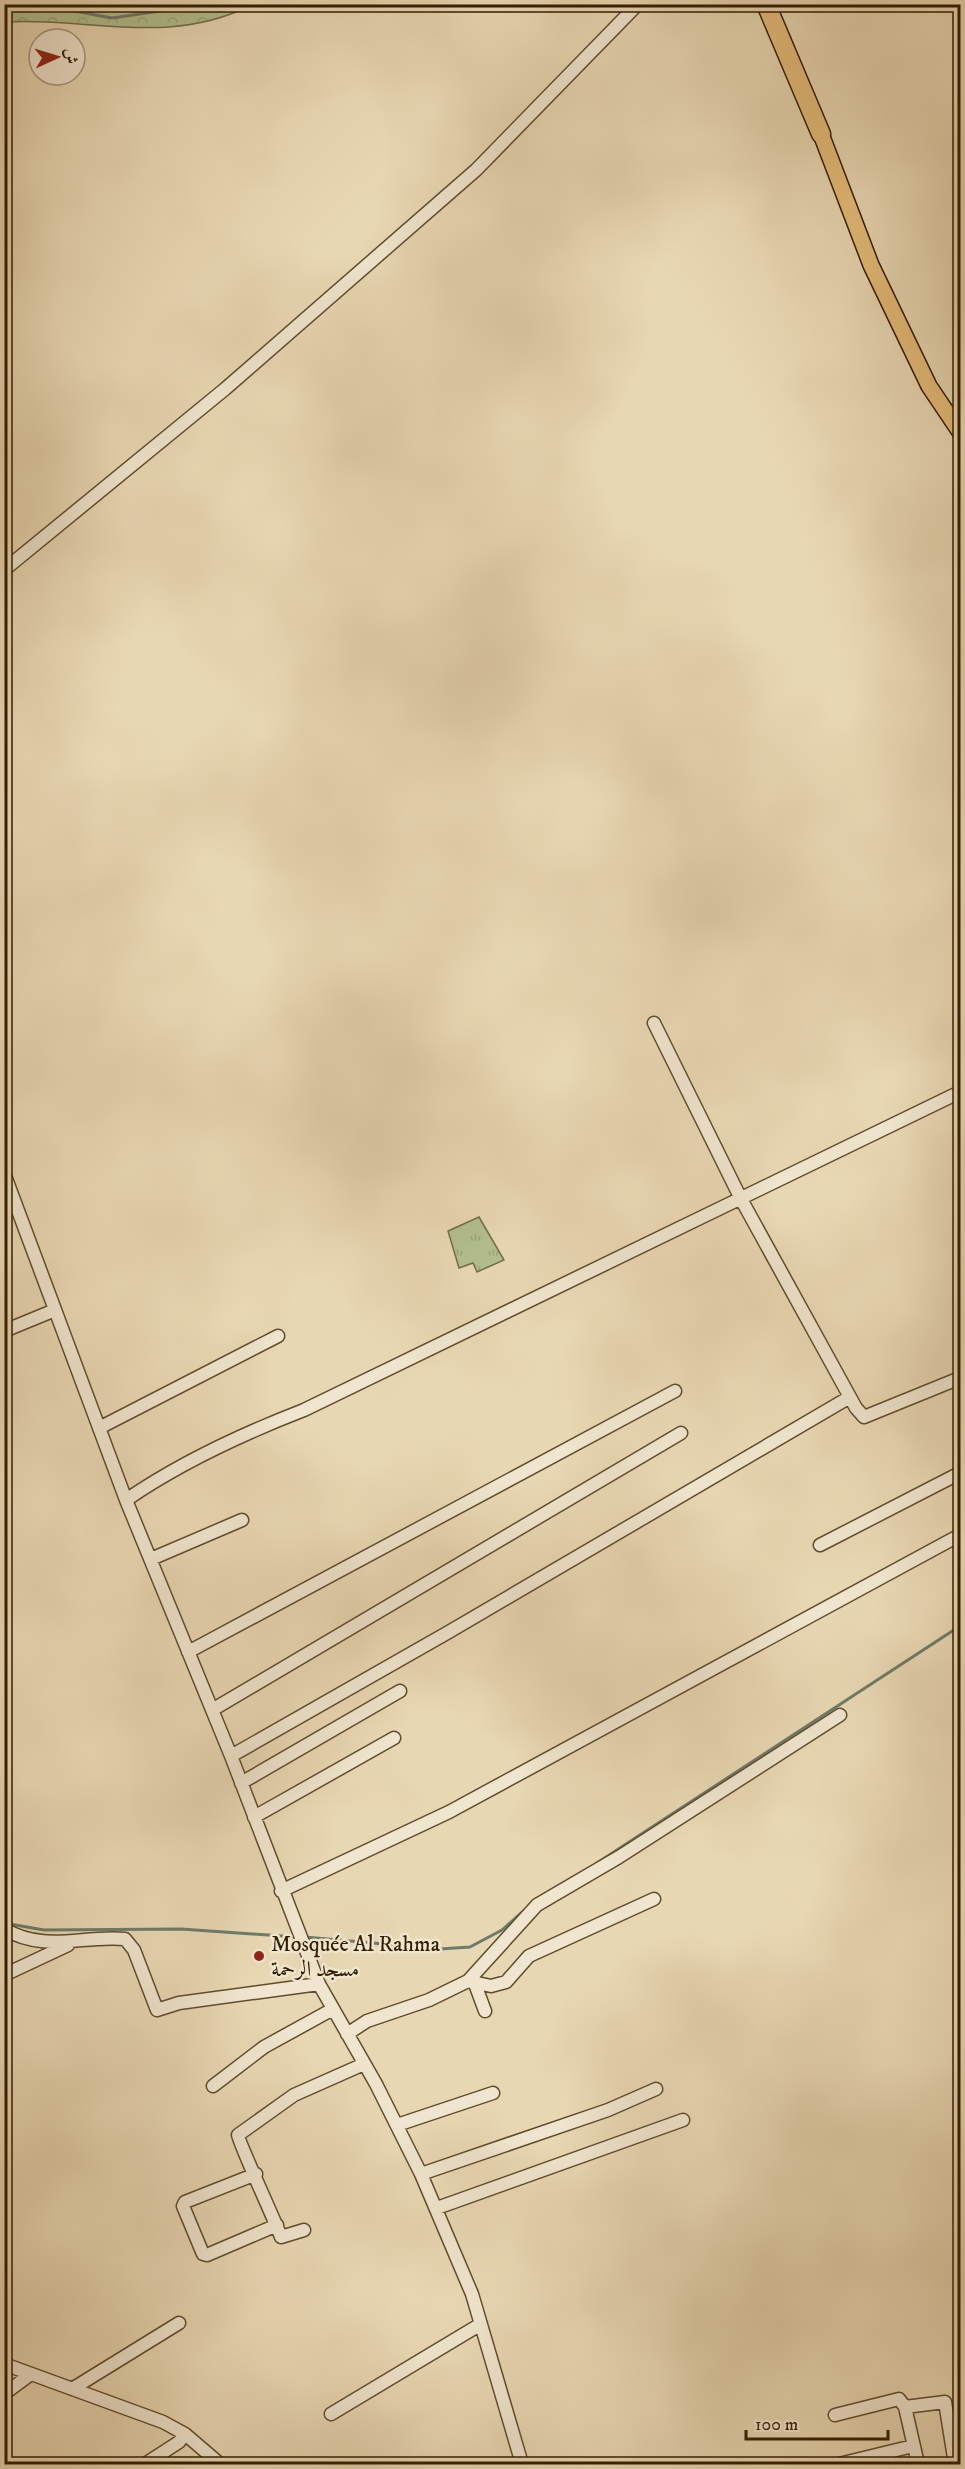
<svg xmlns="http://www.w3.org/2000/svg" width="965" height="2469" viewBox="0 0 965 2469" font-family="'IM FELL DW Pica',Amiri,serif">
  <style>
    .grass { fill: url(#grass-tufts); stroke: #726e48; stroke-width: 1.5 }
    .forest { fill: url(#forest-crowns); stroke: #726e48; stroke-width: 1.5 }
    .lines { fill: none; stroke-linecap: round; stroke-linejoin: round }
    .stream { stroke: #6f7b69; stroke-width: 3 }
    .minor-casing { stroke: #604c2d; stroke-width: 15 }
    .major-casing { stroke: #321d00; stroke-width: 18 }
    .highway-casing { stroke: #321d00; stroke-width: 21 }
    .minor { stroke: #f0e5ce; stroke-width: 12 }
    .major { stroke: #e4bc7a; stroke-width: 15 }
    .highway { stroke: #e4bc7a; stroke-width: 18 }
    .poi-dot { fill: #8f2418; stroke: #f0e5ce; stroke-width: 2 }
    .labels { text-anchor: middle; stroke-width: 5; stroke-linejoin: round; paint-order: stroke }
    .poi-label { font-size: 22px; fill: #321d00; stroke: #f0e5ce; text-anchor: start }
  </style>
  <defs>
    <pattern id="grass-tufts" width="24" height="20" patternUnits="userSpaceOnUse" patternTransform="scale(1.5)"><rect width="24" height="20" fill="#b3bf8f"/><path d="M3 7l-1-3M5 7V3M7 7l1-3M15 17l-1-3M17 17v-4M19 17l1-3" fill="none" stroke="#9aa47a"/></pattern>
    <pattern id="forest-crowns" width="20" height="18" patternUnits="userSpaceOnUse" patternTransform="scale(1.5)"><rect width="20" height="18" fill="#b3bf8f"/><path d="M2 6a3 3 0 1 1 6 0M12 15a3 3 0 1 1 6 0" fill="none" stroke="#9aa47a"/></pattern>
  </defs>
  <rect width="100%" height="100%" fill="#e8d7b3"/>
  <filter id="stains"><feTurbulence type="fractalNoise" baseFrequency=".00333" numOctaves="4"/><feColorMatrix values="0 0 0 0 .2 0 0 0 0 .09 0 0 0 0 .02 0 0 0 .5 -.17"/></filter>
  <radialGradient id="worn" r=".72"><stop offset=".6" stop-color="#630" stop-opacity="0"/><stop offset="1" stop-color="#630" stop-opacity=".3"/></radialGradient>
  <path class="grass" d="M479 1217 504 1260 477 1272 473 1263 459 1268 448 1231Z"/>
  <path class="forest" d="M5 4H252V5C166 47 92 17 5 22Z"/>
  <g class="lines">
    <path class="stream" d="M36 4 112 18 209 4
      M597 1863 960 1626
      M4 1923 44 1930 181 1929 296 1937
      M305 1937 440 1949 470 1947 502 1930 530 1905"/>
    <g class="minor-casing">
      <path id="minor" d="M4 570 225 389 476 170 638 4
        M654 1023 741 1199 856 1408 864 1417 960 1378
        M4 1173 126 1500 231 1756 319 1984 376 2084 421 2174 472 2294 522 2464
        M4 1331 55 1310
        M99 1428 278 1336
        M126 1500C181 1462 242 1434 304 1410L960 1092
        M820 1545 960 1473
        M151 1559 242 1520
        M188 1652 675 1391
        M212 1710 681 1433
        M231 1756 447 1633 850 1397
        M241 1783 400 1691
        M254 1817 394 1738
        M281 1891 449 1812 960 1535
        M4 1929C46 1953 81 1935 125 1939L134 1950 157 2010 179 2003 319 1984
        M4 1975 68 1945
        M468 1981 491 1986 506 1982 529 1956 654 1899
        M475 1984 485 2011
        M347 2034 367 2021 429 2000 468 1981 537 1905 619 1857 840 1715
        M213 2086 264 2047 333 2009
        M397 2125 493 2093
        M256 2174 185 2202 183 2206 203 2254 207 2255 277 2225
        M421 2174 608 2110 656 2089
        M437 2208 683 2120
        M304 2230 281 2237C276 2223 238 2141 238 2135L294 2095 364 2064
        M4 2364 163 2422 185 2434 220 2464
        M72 2389 179 2323
        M4 2394 31 2374
        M905 2407 918 2464
        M331 2414 481 2324
        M835 2415 899 2399 905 2407 945 2402 955 2464
        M145 2464 179 2442 185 2434
        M839 2464 913 2446"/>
    </g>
    <g class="major-casing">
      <path id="major" d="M821 134 871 265 929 386 960 432"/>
    </g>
    <g class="highway-casing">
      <path id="highway" d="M766 4 821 134"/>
    </g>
    <use href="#minor" class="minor"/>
    <use href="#major" class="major"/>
    <use href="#highway" class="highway"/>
  </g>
  <circle class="poi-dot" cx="259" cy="1956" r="6"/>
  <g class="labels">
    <g class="poi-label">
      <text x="271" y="1951">Mosquée Al Rahma<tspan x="271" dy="25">مسجد الرحمة</tspan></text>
    </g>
  </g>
  <rect width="965" height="2469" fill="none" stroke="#e8d7b3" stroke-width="24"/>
  <rect x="6" y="6" width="953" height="2457" fill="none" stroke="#321d00" stroke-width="3"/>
  <rect x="12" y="12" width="941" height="2445" fill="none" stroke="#321d00" stroke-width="1.5"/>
  <g transform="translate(57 57) rotate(86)"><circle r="28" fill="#f0e5ce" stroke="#a4957c" stroke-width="1.5"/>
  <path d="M0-4.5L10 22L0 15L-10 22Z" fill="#8f2418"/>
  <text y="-9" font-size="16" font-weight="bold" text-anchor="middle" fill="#321d00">ش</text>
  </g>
  <path d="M746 2430v9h142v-9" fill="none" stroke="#321d00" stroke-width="3"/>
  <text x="755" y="2430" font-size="18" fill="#321d00" stroke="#f0e5ce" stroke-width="4.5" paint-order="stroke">100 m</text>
  <rect width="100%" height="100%" filter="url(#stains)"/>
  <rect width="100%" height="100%" fill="url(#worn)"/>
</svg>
